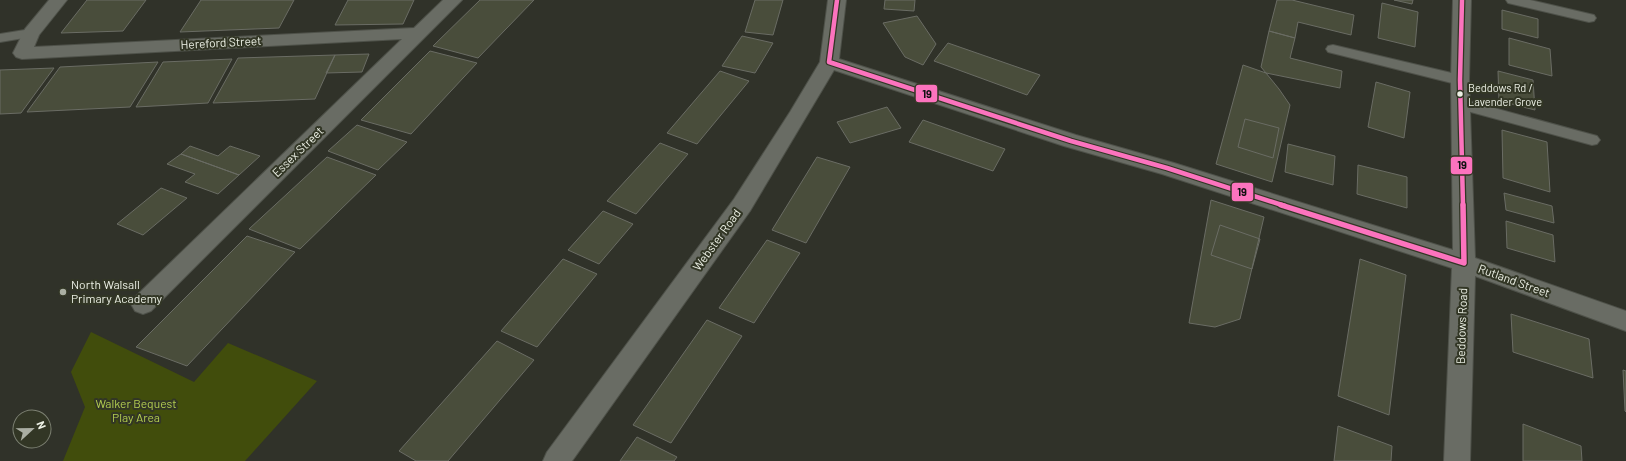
<svg xmlns="http://www.w3.org/2000/svg" width="1626" height="461" viewBox="0 0 1626 461" font-family="Barlow,sans-serif">
  <style>
    .green { fill: #414d0c }
    .building { fill: #494d3b; stroke: #6a6c64 }
    .lines { fill: none; stroke-linecap: round; stroke-linejoin: round }
    .lane-casing { stroke: #4e5149; stroke-width: 2 }
    .street-casing { stroke: #4e5149; stroke-width: 2 }
    .lane { fill: #696c64; fill-rule: evenodd }
    .street { fill: #696c64; fill-rule: evenodd }
    .bus-1-far1-casing { stroke: #323625; stroke-width: 7 }
    .bus-1-casing { stroke: #323625; stroke-width: 8 }
    .bus-1-far1 { stroke: #fc73be; stroke-width: 4.5 }
    .bus-1 { stroke: #fc73be; stroke-width: 5.5 }
    .bus-dot { fill: #ecf0e5; stroke: #323625; stroke-width: 1.5 }
    .poi-dot { fill: #aaaea3; stroke: #323625; stroke-width: 1.5 }
    .labels { text-anchor: middle; stroke-width: 4; stroke-linejoin: round; paint-order: stroke }
    .bus-label { font-size: 11px; fill: #ecf0e5; stroke: #323625; text-anchor: start }
    .street-label { font-size: 12px; fill: #ecf0e5; stroke: #323625 }
    .poi-label { font-size: 12px; fill: #ecf0e5; stroke: #323625; text-anchor: start }
    .park-label { font-size: 12px; fill: #b3cd50; stroke: #323625 }
    .line-badge { stroke: #323625; stroke-width: 1.5 }
    .pale-badge-label { font-size: 11px; text-anchor: middle; font-weight: bold; fill: #111 }
  </style>
  <rect width="100%" height="100%" fill="#303229"/>
  <path class="green" d="M91 332 194 382 228 343 317 381 245 461H63L85 407 71 372Z"/>
  <path class="building" d="M87 0H146L123 31 61 33Z
    M201 0H294L279 28 180 32Z
    M348 0H414L403 24 335 25Z
    M480 0H534L478 58 433 46Z
    M755 0H783L773 35 745 32Z
    M885 0H915L914 11 884 9Z
    M1277 0H1292L1354 15 1351 35 1298 22 1295 38 1269 31Z
    M1394 0H1413L1412 4Z
    M1382 3 1418 12 1415 47 1378 38Z
    M1502 10 1538 19V38L1502 29Z
    M917 16 936 44 923 65 905 57 883 23Z
    M1269 31 1295 38 1290 58 1342 71 1340 88 1266 73 1261 67Z
    M742 36 773 43 755 73 722 66Z
    M1509 38 1550 49 1552 76 1509 65Z
    M948 43 1040 75 1027 95 934 61Z
    M430 51 477 63 411 134 361 120Z
    M369 54 362 72 326 73 335 55Z
    M335 55 315 99 213 103 238 58Z
    M232 59 208 103 136 107 163 62Z
    M158 62 130 107 27 112 60 67Z
    M1243 65 1266 73 1279 89 1290 105 1272 182 1216 164Z
    M54 68 21 113 0 114V70Z
    M720 71 749 81 697 144 667 133Z
    M1498 71 1533 80 1535 110 1499 101Z
    M1376 82 1410 92 1404 138 1368 127Z
    M887 107 901 128 850 143 837 122Z
    M1245 119 1279 128 1273 158 1238 147Z
    M923 120 1005 149 993 171 909 142Z
    M357 125 407 142 378 170 328 151Z
    M1502 130 1547 142 1550 192 1503 178Z
    M660 143 688 154 636 214 607 201Z
    M1288 144 1335 156 1333 185 1285 172Z
    M190 146 218 156 230 146 260 156 239 175 181 154Z
    M181 154 239 175 218 194 185 182 195 174 167 164Z
    M327 157 376 175 300 249 249 229Z
    M817 157 850 167 806 243 772 230Z
    M1358 165 1407 177V208L1357 194Z
    M161 188 187 198 143 235 117 224Z
    M1504 193 1552 206 1554 223 1506 210Z
    M1211 200 1264 217 1240 319 1215 327 1189 323Z
    M603 211 633 224 599 264 568 250Z
    M1506 221 1553 235 1555 262 1507 248Z
    M1220 225 1260 239 1252 269 1211 255Z
    M247 236 295 252 187 366 136 347Z
    M767 240 800 253 754 323 719 308Z
    M563 259 597 274 537 347 501 331Z
    M1360 259 1406 275 1389 415 1338 396Z
    M1511 314 1589 339 1593 378 1513 352Z
    M707 320 742 336 671 443 633 425Z
    M497 341 534 360 448 461H416L399 451Z
    M1623 370 1626 371V412L1625 411Z
    M1523 424 1581 446 1582 461H1523Z
    M1338 426 1392 446 1391 461H1334Z
    M637 437 677 457 674 461H620Z"/>
  <g class="lines">
    <g class="lane-casing">
      <path id="lane" d="M1506 0H1530L1594 15 1596 18 1594 21 1589 22 1508 3Z
        M31 29 36 30 38 33 36 36 0 42V34Z
        M1333 45 1460 75 1465 77 1467 80 1465 83 1460 85 1328 52 1326 49 1328 46Z
        M1461 99 1597 136 1600 140 1597 144 1592 145 1456 108 1454 104 1456 100Z"/>
    </g>
    <g class="street-casing">
      <path id="street" d="M49 0H67L39 35 34 47 414 28 443 0H462L151 311 143 314 135 311 131 304 135 297 402 39 22 59 16 57 13 53 25 29Z
        M828 0H846L839 59 1076 135 1174 163 1453 250 1451 80 1453 0H1471L1469 80 1475 258 1626 311V331L1475 276 1470 461H1444L1452 268 1162 174 1064 146 834 70 750 211 572 461H543L547 452 734 199 790 112 820 62Z"/>
    </g>
    <use href="#lane" class="lane"/>
    <use href="#street" class="street"/>
    <g class="bus-1-far1-casing">
      <path id="bus-1-far1" d="M837 0 829 62 1071 141 1167 168 1285 206
        M1462 0 1460 80 1463 206"/>
    </g>
    <g class="bus-1-casing">
      <path id="bus-1" d="M1281 205 1464 263 1463 205"/>
    </g>
    <use href="#bus-1-far1" class="bus-1-far1"/>
    <use href="#bus-1" class="bus-1"/>
  </g>
  <circle class="bus-dot" cx="1460" cy="94" r="3.5"/>
  <circle class="poi-dot" cx="63" cy="292" r="4"/>
  <g class="labels">
    <g class="bus-label">
      <text x="1468" y="92">Beddows Rd /<tspan x="1468" dy="14">Lavender Grove</tspan></text>
    </g>
    <g class="street-label">
      <text transform="translate(221 43) rotate(-3)" y="4">Hereford Street</text>
      <text transform="translate(298 152) rotate(-44)" y="4">Essex Street</text>
      <text transform="translate(717 240) rotate(-54)" y="4">Webster Road</text>
      <text transform="translate(1514 281) rotate(20)" y="4">Rutland Street</text>
      <text transform="translate(1462 326) rotate(-88)" y="4">Beddows Road</text>
    </g>
    <g class="poi-label">
      <text x="71" y="289">North Walsall<tspan x="71" dy="14">Primary Academy</tspan></text>
    </g>
    <g class="park-label">
      <text x="136" y="408">Walker Bequest<tspan x="136" dy="14">Play Area</tspan></text>
    </g>
  </g>
  <g class="line-badge">
    <rect x="915" y="84" width="23" height="19" rx="4" fill="#fc73be"/>
    <rect x="1450" y="156" width="23" height="19" rx="4" fill="#fc73be"/>
    <rect x="1231" y="182" width="23" height="20" rx="4" fill="#fc73be"/>
  </g>
  <g class="pale-badge-label">
    <text x="927" y="98">19</text>
    <text x="1462" y="169">19</text>
    <text x="1242" y="196">19</text>
  </g>
  <g transform="translate(32 429) rotate(68)"><circle r="19" fill="#323625" stroke="#7c8072"/>
  <path d="M0-3L7 15L0 10L-7 15Z" fill="#aaaea3"/>
  <text y="-6" font-size="11" font-weight="bold" text-anchor="middle" fill="#ecf0e5">N</text>
  </g>
</svg>
